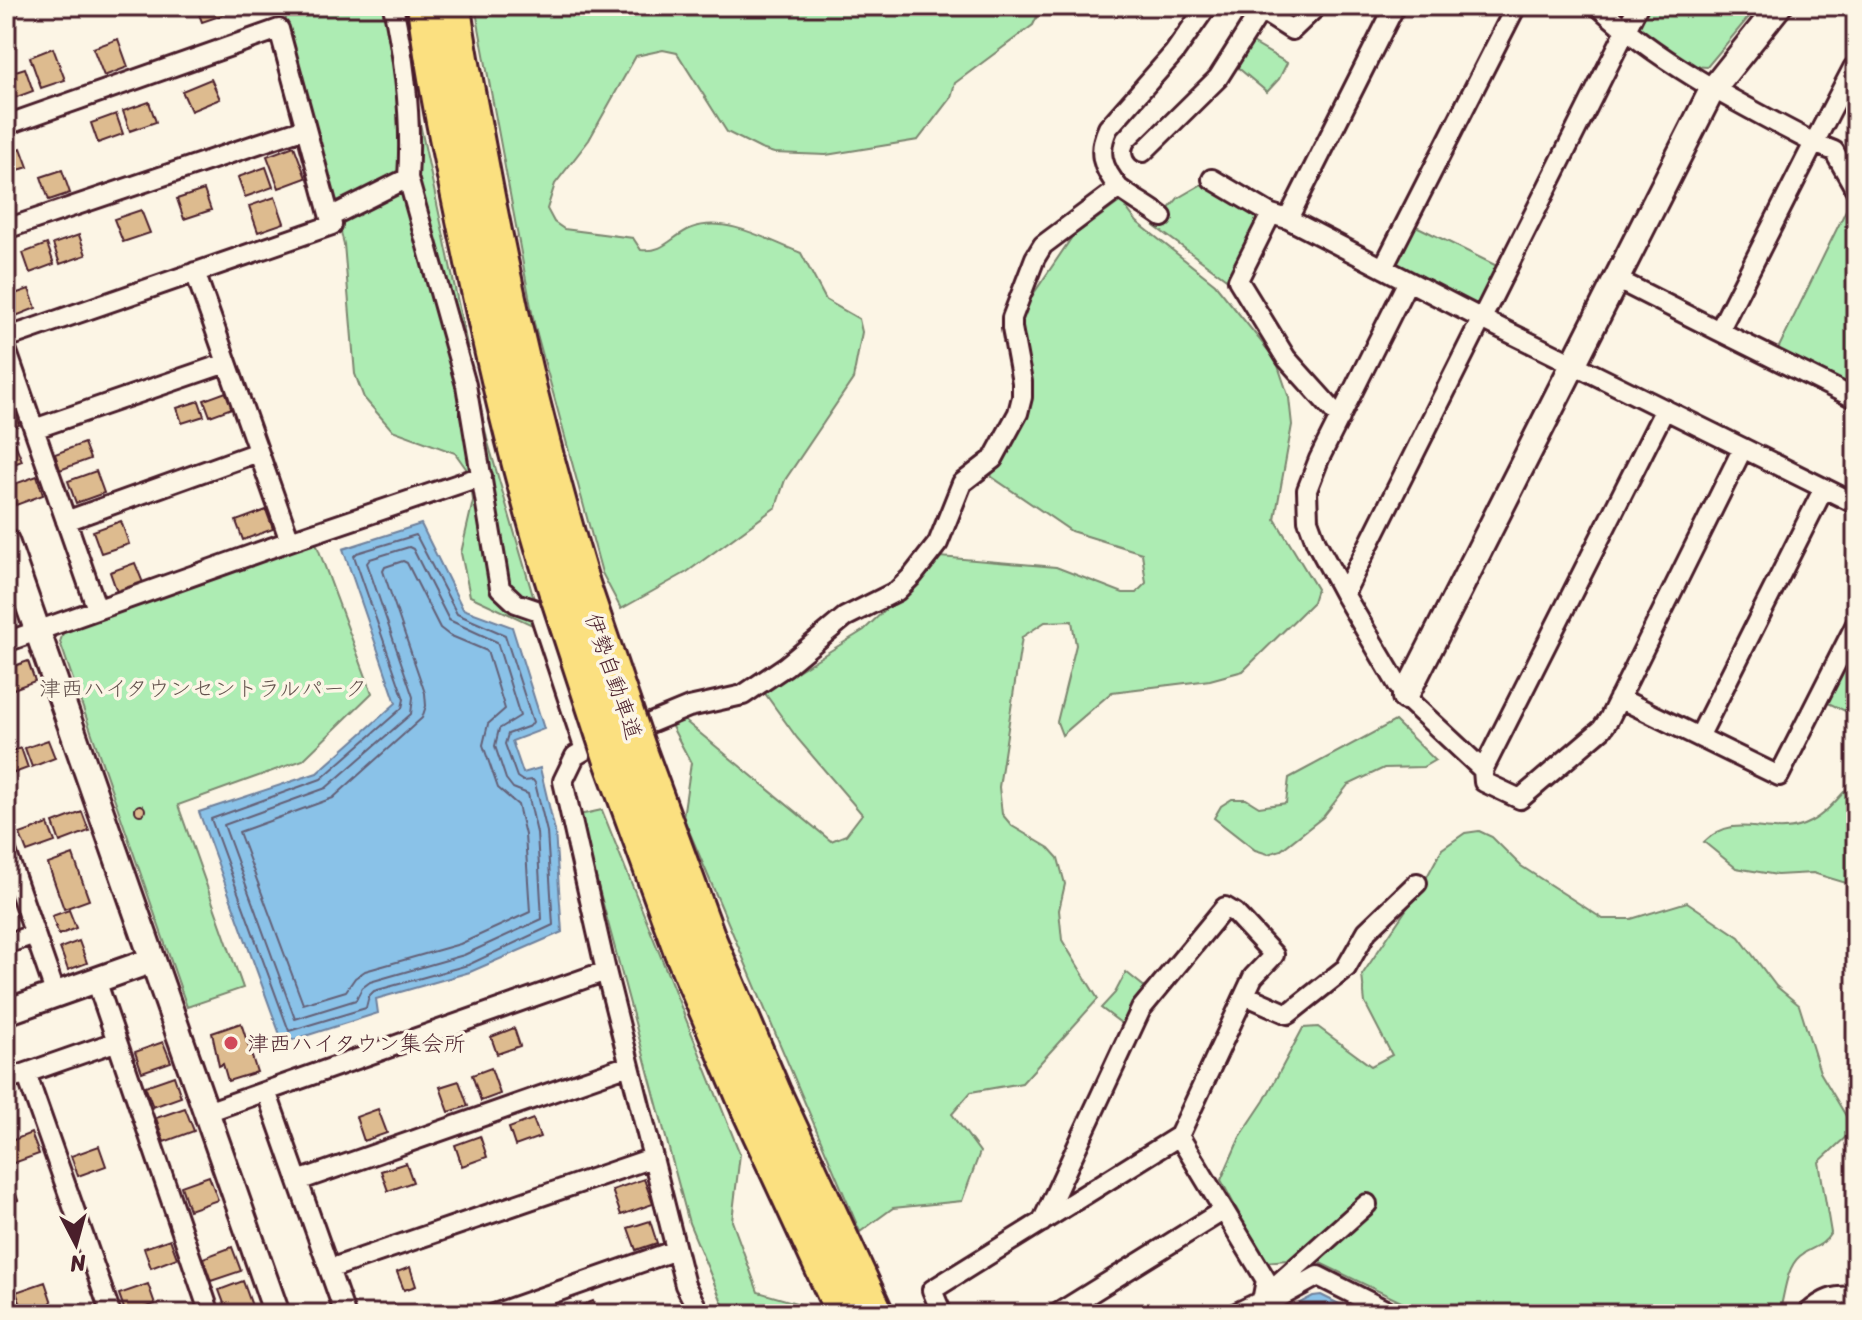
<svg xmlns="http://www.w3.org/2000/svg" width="1862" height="1320" viewBox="0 0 1862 1320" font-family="Sriracha,'Klee One',sans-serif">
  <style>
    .green { fill: #adecb3; stroke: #7c866f; stroke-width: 2 }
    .water { fill: #8ac2e8; stroke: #70819c; stroke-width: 2 }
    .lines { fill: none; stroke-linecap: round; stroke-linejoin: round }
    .shore { stroke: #646077; stroke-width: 2 }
    .building { fill: #ddbb8f; stroke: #4a1f2b; stroke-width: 2 }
    .street-casing { stroke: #4a1f2b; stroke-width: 24 }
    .secondary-casing { stroke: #4a1f2b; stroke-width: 30 }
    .highway-casing { stroke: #4a1f2b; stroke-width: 38 }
    .street { stroke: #fcf5e5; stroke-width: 18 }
    .secondary { stroke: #fcf5e5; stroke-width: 24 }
    .highway { stroke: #fbe080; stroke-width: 32 }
    .highway-bridge-casing { stroke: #4a1f2b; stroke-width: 38; stroke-linecap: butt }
    .highway-bridge { stroke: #fbe080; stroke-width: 32 }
    .poi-dot { fill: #d1495b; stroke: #fcf5e5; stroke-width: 3 }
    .labels { text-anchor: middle; stroke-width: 7; stroke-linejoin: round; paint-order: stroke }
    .street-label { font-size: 22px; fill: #4a1f2b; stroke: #fcf5e5 }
    .park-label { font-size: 22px; fill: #63524d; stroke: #fcf5e5 }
    .poi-label { font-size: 22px; fill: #4a1f2b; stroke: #fcf5e5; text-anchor: start }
  </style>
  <rect width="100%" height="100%" fill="#fcf5e5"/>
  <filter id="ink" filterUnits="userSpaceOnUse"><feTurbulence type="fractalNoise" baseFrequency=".0125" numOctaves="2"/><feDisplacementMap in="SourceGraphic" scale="16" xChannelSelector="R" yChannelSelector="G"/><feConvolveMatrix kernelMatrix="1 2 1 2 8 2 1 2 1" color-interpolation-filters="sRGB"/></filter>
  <g filter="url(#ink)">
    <path class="green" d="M285 6H395L487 439 543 630 470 596 461 553 473 501 470 474 455 453 392 430 364 398 355 374 344 244 286 21Z
      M475 6H1042L1033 25 955 83 951 97 918 140 826 155 774 153 761 149 727 132 677 53 663 50 636 56 589 140 555 184 547 209 554 222 564 229 633 238 641 250C665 253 671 236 692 228 726 215 769 241 801 253L826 300 859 319 862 332 853 379 785 480 776 507 687 572 621 609 602 573 534 323Z
      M1646 6H1758L1707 67 1692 66 1641 32 1637 22Z
      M1251 42 1287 63 1279 79 1267 92 1236 66Z
      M1204 183 1257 215 1260 220 1229 281 1154 226 1178 198Z
      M1851 200 1856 209V388L1778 349Z
      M1121 201 1137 222 1215 284 1276 360 1289 398 1292 425 1275 519 1317 589 1313 602 1243 671 1210 680 1112 692 1062 735 1057 722 1076 645 1072 621 1045 622 1022 637 999 787 1002 814 1012 826 1049 848 1058 858 1065 884 1059 910 1062 940 1098 999 1022 1083 971 1092 952 1114 980 1152 962 1201 893 1208 860 1232 683 817 691 763 670 723 679 716 831 841 846 835 862 814 797 738 764 692 864 630 940 557 1056 567 1123 593H1136L1146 583 1142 553 1071 531 992 477 990 471 1015 430 1018 331 1026 305 1072 237Z
      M1414 225 1497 266 1480 302 1473 304 1399 268 1397 258Z
      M315 540 372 693 303 760 178 805 243 988 187 1007 60 642 64 630Z
      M1856 642V716L1826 702Z
      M1395 721 1435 760 1423 767 1384 768 1348 785 1323 817 1281 850 1268 854 1255 850 1214 818 1221 806 1232 799H1246L1259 807 1286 803 1289 778Z
      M1856 779V886L1813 873 1777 875 1736 868 1704 842C1739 808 1771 843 1810 822 1828 813 1842 793 1856 779Z
      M602 810 740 1154 732 1221 758 1292 800 1304 805 1314H727L689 1223 579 815Z
      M1479 831 1492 837 1521 866 1603 919H1631L1687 902 1739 937 1776 986 1799 1005 1820 1072 1849 1121V1134L1819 1162 1831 1233C1821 1249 1812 1246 1800 1256 1787 1267 1785 1290 1781 1306L1743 1314H1426L1310 1258 1265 1262 1221 1180 1240 1137 1264 1101 1303 1028 1318 1027 1371 1066 1392 1055 1365 1003 1362 975 1422 886 1442 849 1465 833Z
      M1126 972 1147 989 1125 1026 1101 1008 1115 993Z"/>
    <path class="water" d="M421 524 463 609 512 627 544 729 512 741 523 773 540 768 555 831 562 932 470 972 376 999 378 1013 283 1043 199 812 317 773 396 703 343 549Z
      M1321 1295 1359 1314H1279L1313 1296Z"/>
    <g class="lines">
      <path class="shore" d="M416 535 457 614 505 635 533 722 530 726 508 734 505 744 517 777 523 781 533 780 535 783 547 832 553 925 468 965 374 991 369 996 366 1008 289 1031 211 819 321 779 402 708 404 699 354 556 357 553Z
        M409 547 413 549 449 620 497 642 520 716 499 729 495 746 506 779 513 788 528 794 537 833 542 919 464 955 370 982 362 988 356 1000 295 1019 224 825 326 788 411 714 413 697 367 563 370 559Z
        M403 561 407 563 440 628 449 635 487 651 505 709 488 724 483 745 498 788 518 805 525 835 530 912 460 944 365 971 355 978 346 991 303 1004 239 832 333 798 422 718 426 706 425 693 383 571 385 567Z"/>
    </g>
    <path class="building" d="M196 6H249L202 22Z
      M118 39 128 67 104 76 93 48Z
      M53 48 65 80 41 88 30 57Z
      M25 68 33 91 6 101V74Z
      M211 79 220 99 191 111 182 91Z
      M149 102 156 122 130 131 123 111Z
      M116 114 123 134 98 143 91 123Z
      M294 146 306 178 279 188 267 156Z
      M21 148 28 167 6 174V154Z
      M266 167 273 187 245 197 238 177Z
      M62 170 70 193 49 200 41 177Z
      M204 190 211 210 184 219 177 199Z
      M275 197 284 223 258 232 249 206Z
      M141 210 150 233 123 242 114 219Z
      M79 235 86 255 60 264 53 244Z
      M47 244 54 264 30 273 23 253Z
      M29 289 36 308 8 319 6 297Z
      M226 392 232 408 210 416 204 400Z
      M10 400 19 425 6 430V402Z
      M199 401 204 416 182 423 177 408Z
      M15 443 22 461 6 467V446Z
      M84 443 90 459 60 470 55 454Z
      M96 471 104 493 76 503 68 481Z
      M37 476 43 495 16 505 9 486Z
      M266 510 273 529 243 540 236 521Z
      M121 521 129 544 101 553 93 531Z
      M135 563 143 583 117 592 110 572Z
      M28 661 35 681 8 691 6 669Z
      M6 706 12 724 6 726Z
      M48 740 55 758 32 767 25 748Z
      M21 748 28 768 6 776V753Z
      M135 810a5 5 0 1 1 10 0a5 5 0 1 1-10 0Z
      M82 812 89 831 60 842 53 823Z
      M48 824 55 842 27 852 20 834Z
      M73 855 89 900 64 909 48 864Z
      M69 910 76 928 59 935 52 916Z
      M79 941 87 963 68 970 60 948Z
      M241 1023 257 1072 228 1081 223 1064 219 1066 212 1033Z
      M514 1028 520 1046 497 1054 491 1037Z
      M163 1042 171 1062 142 1072 135 1052Z
      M491 1068 500 1094 481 1101 472 1075Z
      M174 1076 181 1097 153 1107 145 1086Z
      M459 1081 468 1106 449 1112 440 1087Z
      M185 1108 194 1131 164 1142 156 1118Z
      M378 1109 387 1133 364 1141 356 1117Z
      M533 1119 540 1137 515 1146 509 1128Z
      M31 1133 39 1154 11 1164 6 1143Z
      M480 1136 487 1157 462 1166 455 1145Z
      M99 1146 106 1166 78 1176 71 1156Z
      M406 1163 413 1182 388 1191 381 1171Z
      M209 1176 218 1200 189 1210 181 1186Z
      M644 1179 653 1204 621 1215 612 1190Z
      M11 1180 18 1200 6 1204V1181Z
      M650 1221 657 1243 636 1250 628 1228Z
      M170 1239 177 1258 151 1268 144 1248Z
      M232 1247 241 1271 211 1281 203 1258Z
      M410 1267 416 1286 404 1290 397 1272Z
      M243 1281 252 1306 228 1314 219 1290Z
      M45 1282 52 1303 24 1313 16 1292Z
      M148 1284 155 1304 126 1314 119 1294Z
      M593 1301 598 1314H572L570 1310Z"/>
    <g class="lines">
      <g class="street-casing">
        <path id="street" d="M393 6C405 62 412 121 408 178L466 385 500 588 516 603 539 611 585 750 575 756 563 781 606 971
          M1254 6 1292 30 1317 6
          M1598 6C1662 65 1738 103 1814 143L1719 331 1856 399
          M6 8 10 6
          M1853 68 1814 143 1834 151 1856 190
          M6 125 279 29 332 225 6 338
          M1143 152 1218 78 1261 10
          M1212 179 1271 214
          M1119 188C1133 199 1148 206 1162 217
          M330 217 408 178
          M1288 219 1395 6
          M6 229 305 128
          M1383 268 1516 6
          M195 272 290 541
          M1616 279 1719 331
          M1408 281 1319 459 1307 490 1308 520 1316 542 1344 594 1405 697 1483 770
          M6 349 97 609
          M1665 409 1483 770 1484 782 1520 799 1602 729 1609 719 1743 448
          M1340 418 1286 358 1238 280 1271 214 1288 219 1480 318 1856 504
          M34 429 226 363
          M66 521 258 452
          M1344 594 1638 6
          M6 642 290 541 482 476
          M1619 698 1779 776 1856 624
          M1699 737 1824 488
          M585 750 689 707 743 695 786 666 845 617 897 591 913 575 938 543 962 483 993 459 1018 413 1022 397V382L1012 328V318L1035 258 1043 245 1119 188C1102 168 1097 152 1108 128L1174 53 1207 6
          M6 851 56 995
          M6 944 35 934
          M96 980 210 1314
          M1245 995 1288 1014 1346 968 1367 931 1417 883
          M26 1073 111 1314
          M6 1080 115 1042
          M266 1091 345 1314
          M207 1112 606 971 685 1285 700 1314
          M1179 1136 1266 1280 1263 1296
          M298 1181 629 1065
          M329 1269 652 1158
          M1262 1298 1367 1204
          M6 1302 10 1314
          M494 1314 676 1250
          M942 1314 932 1290 1179 1136 1253 977 1274 955 1235 913 1225 907 1141 1009 1042 1222
          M1057 1314 1224 1210
          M1234 1314 1253 1305 1278 1298 1318 1276 1393 1314
          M1807 1314C1823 1299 1834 1295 1856 1297"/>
      </g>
      <g class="secondary-casing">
        <path id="secondary" d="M6 541 277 1314
          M1405 697 1712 90 1779 6
          M6 1012 153 960"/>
      </g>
      <g class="highway-casing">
        <path id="highway" d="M424 6C434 84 451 162 467 239 492 358 519 477 556 593
          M454 6C459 50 469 94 477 138 504 288 538 435 582 581
          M640 751 710 941 774 1092 877 1314
          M610 758 681 952 748 1109 843 1314"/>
      </g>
      <use href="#street" class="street"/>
      <use href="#secondary" class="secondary"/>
      <use href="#highway" class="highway"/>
      <g class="highway-bridge-casing">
        <path id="highway-bridge" d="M582 581 640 751
          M556 593 610 758"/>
      </g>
      <use href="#highway-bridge" class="highway-bridge"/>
    </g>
  </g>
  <circle class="poi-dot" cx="231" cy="1043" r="8"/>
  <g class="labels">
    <g class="street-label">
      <text transform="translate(614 676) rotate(71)" y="8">伊勢自動車道</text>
    </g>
    <g class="park-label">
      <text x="203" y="696">津西ハイタウンセントラルパーク</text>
    </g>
    <g class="poi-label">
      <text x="247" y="1051">津西ハイタウン集会所</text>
    </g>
  </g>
  <rect width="1862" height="1320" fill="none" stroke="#fcf5e5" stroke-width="32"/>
  <rect x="16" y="16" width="1830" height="1288" fill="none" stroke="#4a1f2b" stroke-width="3" filter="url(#ink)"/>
  <g transform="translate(76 1244) rotate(174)" stroke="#fcf5e5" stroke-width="6" paint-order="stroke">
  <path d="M0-6L14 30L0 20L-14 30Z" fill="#4a1f2b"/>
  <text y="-12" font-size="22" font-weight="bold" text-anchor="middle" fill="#4a1f2b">N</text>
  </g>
</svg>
